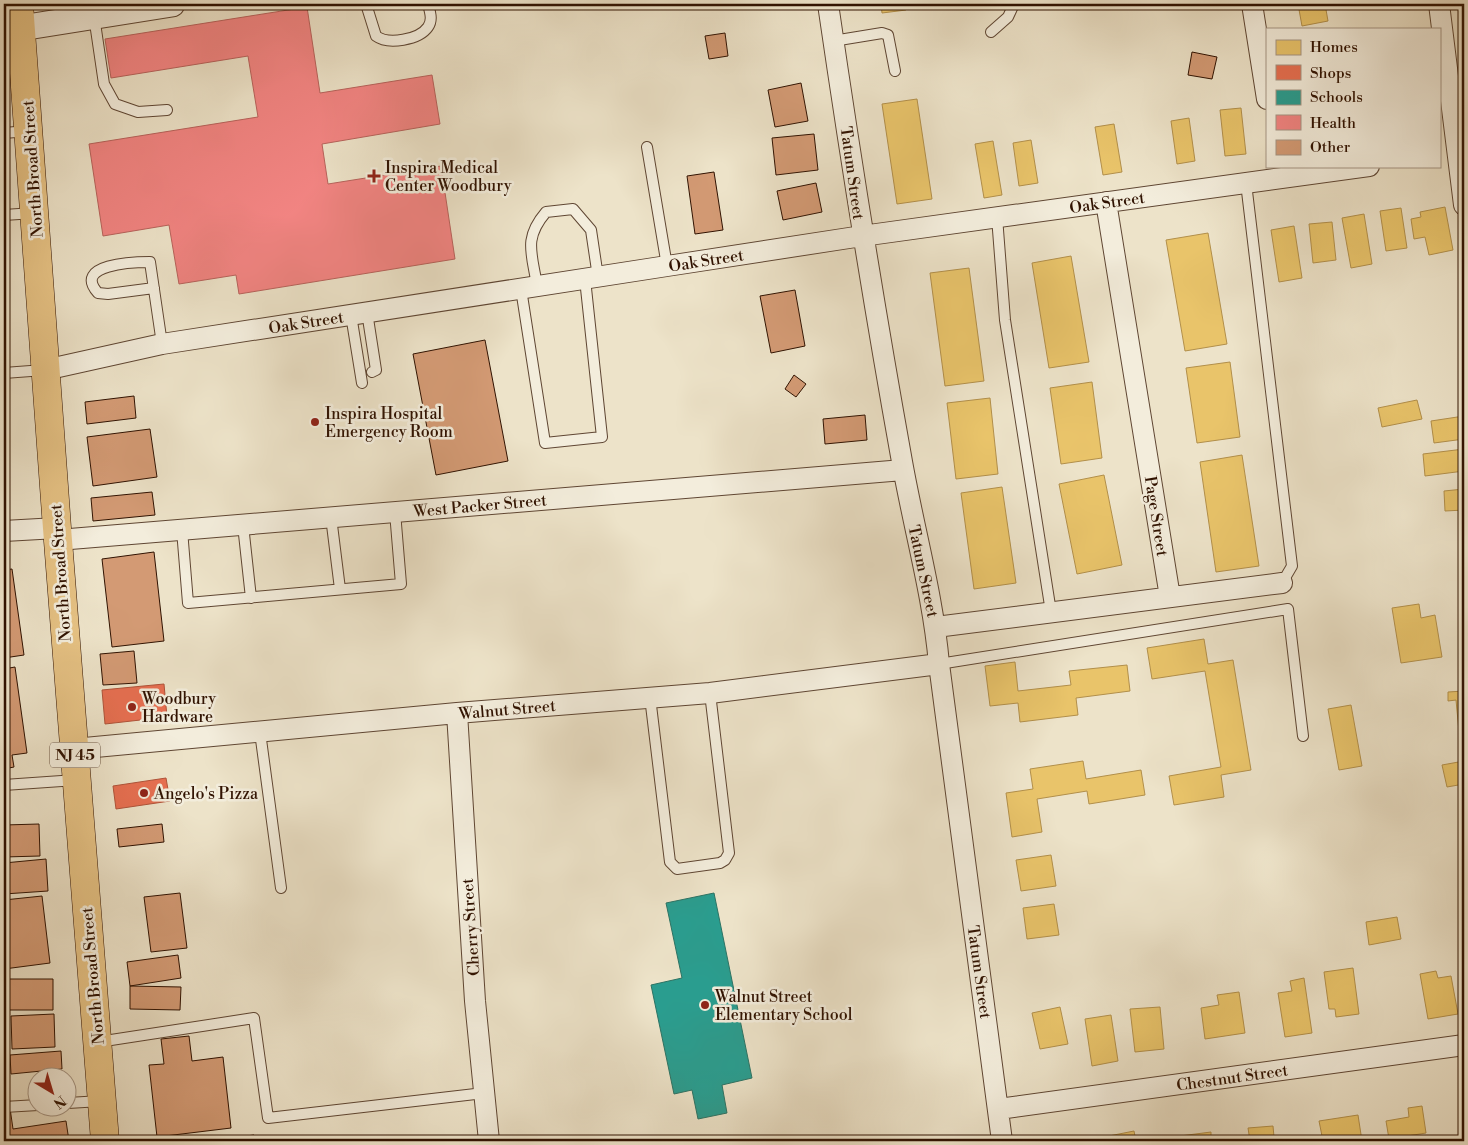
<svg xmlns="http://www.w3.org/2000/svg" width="1468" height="1145" viewBox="0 0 1468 1145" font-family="'Libre Bodoni',serif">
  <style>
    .homes { fill: #e9c46a; stroke: #b28f4a }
    .shops { fill: #e76f51; stroke: #b05339 }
    .schools { fill: #2a9d8f; stroke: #2c7364 }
    .health { fill: #f28482; stroke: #b8625b }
    .building { fill: #d39a74; stroke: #301201 }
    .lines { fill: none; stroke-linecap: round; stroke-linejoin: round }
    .service-casing { stroke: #5f4633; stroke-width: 12 }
    .minor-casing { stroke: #5f4633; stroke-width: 22 }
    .tertiary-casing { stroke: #5f4633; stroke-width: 27 }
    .primary-casing { stroke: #301201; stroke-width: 29 }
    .service { stroke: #f3eddc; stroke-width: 10 }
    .minor { stroke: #f3eddc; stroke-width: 20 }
    .tertiary { stroke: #f3eddc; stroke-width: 25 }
    .primary { stroke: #e6c284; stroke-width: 28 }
    .poi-dot { fill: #8f2418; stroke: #f3eddc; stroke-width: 2 }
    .labels { text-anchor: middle; stroke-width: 5; stroke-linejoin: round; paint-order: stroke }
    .shield { fill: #f3eddc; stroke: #6a5443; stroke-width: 1 }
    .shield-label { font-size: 15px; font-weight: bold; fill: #301201 }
    .poi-label { font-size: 16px; fill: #301201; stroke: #f3eddc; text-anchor: start }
    .street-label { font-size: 16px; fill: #301201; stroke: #f3eddc }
  </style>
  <rect width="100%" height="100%" fill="#ede3c9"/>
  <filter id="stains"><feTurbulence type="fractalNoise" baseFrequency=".004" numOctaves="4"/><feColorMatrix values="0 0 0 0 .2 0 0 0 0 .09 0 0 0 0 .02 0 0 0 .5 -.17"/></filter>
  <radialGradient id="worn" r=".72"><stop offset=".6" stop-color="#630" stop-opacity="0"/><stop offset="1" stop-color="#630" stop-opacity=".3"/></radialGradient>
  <path class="homes" d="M881 4H905L906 10 882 13Z
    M1298 4H1325L1328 21 1302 26Z
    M917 99 932 199 897 204 882 104Z
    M1241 108 1246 154 1225 156 1220 110Z
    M1189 118 1195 161 1177 164 1171 121Z
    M1114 124 1122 172 1103 175 1095 127Z
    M1031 140 1038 183 1019 186 1013 143Z
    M993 141 1002 195 984 198 975 144Z
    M1445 207 1453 250 1429 255 1425 237 1414 239 1411 219 1421 217 1420 212Z
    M1401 208 1407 248 1386 251 1380 211Z
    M1364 214 1372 264 1351 268 1342 218Z
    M1332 222 1336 260 1313 263 1309 224Z
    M1294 226 1302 278 1279 282 1271 230Z
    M1208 233 1227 344 1185 351 1166 240Z
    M1071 256 1089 362 1049 368 1032 263Z
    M969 268 984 381 945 386 930 273Z
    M1230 362 1240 437 1197 443 1186 368Z
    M1092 382 1102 458 1061 464 1050 388Z
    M990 398 998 474 956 479 947 403Z
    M1417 400 1422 419 1382 427 1378 408Z
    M1464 416V439L1434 443 1431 421Z
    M1464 449V471L1425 476 1423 454Z
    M1242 455 1259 566 1216 572 1200 462Z
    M1104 475 1122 565 1077 574 1059 484Z
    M1002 487 1016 583 974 589 961 493Z
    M1464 489V510L1445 511 1444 491Z
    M1419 604 1421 618 1435 615 1442 657 1401 663 1392 608Z
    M1204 639 1208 664 1233 660 1251 770 1221 775 1224 797 1174 805 1169 776 1221 767 1205 671 1152 679 1147 648Z
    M1015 662 1018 691 1071 685 1069 671 1127 665 1130 691 1076 698 1078 715 1020 722 1018 703 990 706 985 666Z
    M1464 691V742H1460L1456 700 1448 701V692Z
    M1351 705 1362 766 1339 770 1328 709Z
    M1083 761 1086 779 1141 770 1145 795 1089 804 1087 791 1037 799 1042 832 1012 837 1006 793 1033 789 1030 769Z
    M1464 761V784L1447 787 1442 765Z
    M1051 855 1056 886 1021 891 1016 860Z
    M1054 904 1059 935 1027 939 1023 908Z
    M1397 917 1401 939 1369 945 1366 922Z
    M1353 968 1359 1014 1336 1017 1335 1009H1329L1324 972Z
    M1436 971 1438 978 1451 976 1458 1014 1428 1019 1420 974Z
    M1304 978 1312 1033 1285 1037 1278 993 1292 991 1290 981Z
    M1239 992 1245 1033 1205 1039 1201 1008 1219 1005 1217 995Z
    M1060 1007 1068 1044 1040 1049 1032 1013Z
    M1160 1007 1164 1049 1135 1052 1130 1009Z
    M1111 1015 1118 1061 1092 1066 1085 1019Z
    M1422 1106 1426 1133 1389 1139 1386 1121 1409 1117 1408 1108Z
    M1358 1115 1362 1141H1323L1319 1121Z
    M1273 1126 1274 1137 1291 1136V1141H1250L1248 1128Z
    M1134 1131 1136 1141H1110L1109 1136Z
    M1211 1132V1138L1222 1137V1141H1181L1180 1136Z"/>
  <path class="shops" d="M164 684 167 717 105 724 102 690Z
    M166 778 170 801 116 809 113 786Z"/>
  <path class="schools" d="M714 893 752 1078 722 1085 727 1113 698 1119 692 1090 674 1094 651 985 682 978 666 903Z"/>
  <path class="health" d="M307 7 320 93 432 75 440 124 322 144 328 184 441 166 455 259 239 294 236 275 179 284 169 225 103 236 89 144 258 117 248 56 111 78 105 39Z"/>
  <path class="building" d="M725 33 728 56 709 59 705 36Z
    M1192 52 1217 57 1212 79 1188 75Z
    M801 83 808 121 775 127 768 90Z
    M814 134 818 170 776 175 772 138Z
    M714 172 723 230 695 234 687 176Z
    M816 183 822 212 783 220 777 191Z
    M795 290 805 346 771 353 760 296Z
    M485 340 508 461 436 475 413 354Z
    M794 375 806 384 796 397 785 389Z
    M134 396 136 418 87 424 85 402Z
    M865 415 867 440 825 444 823 419Z
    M150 429 157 477 93 486 87 437Z
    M152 492 155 515 93 521 91 498Z
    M154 552 164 641 112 647 102 559Z
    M12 569 24 655 4 658V570Z
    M134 651 137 683 103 685 100 654Z
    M15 667 27 753 12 755 14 767 4 769V669Z
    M39 824 40 856 4 857V825Z
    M162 824 164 842 119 847 117 829Z
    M46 859 48 891 4 894V863Z
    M180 893 187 948 151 952 144 897Z
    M42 896 50 963 4 969V900Z
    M178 955 181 978 130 986 127 962Z
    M7 979H53V1010H7Z
    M130 986 181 987 180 1010 130 1009Z
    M54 1014 55 1047 12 1049 11 1016Z
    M189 1036 192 1061 223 1057 231 1128 157 1137 149 1065 164 1064 161 1039Z
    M61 1051 62 1069 11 1074 10 1055Z
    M10 1108 13 1129 66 1121 69 1141H4V1109Z
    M254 1135 255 1141H206Z"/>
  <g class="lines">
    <g class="service-casing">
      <path id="service" d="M366 4 376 36C388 45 419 40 428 27 433 20 430 12 428 4
        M94 16 104 84 115 104 138 112 167 110
        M991 32 1008 17 1014 4
        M833 41 882 33 888 35 895 71
        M4 133 28 131
        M647 147 667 266
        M1246 183 1292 566 1282 583
        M4 215 34 213
        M997 217 1005 320 1051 612
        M537 286C532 253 523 239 546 212L573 209 591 230 598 277
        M154 288 108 294 98 293C72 264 134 262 150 262L162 344
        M521 289 545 443 602 437 585 279
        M367 312 376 370 372 372
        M351 315 362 383
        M4 373 44 370
        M331 517 340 589
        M243 525 251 598
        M182 530 188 603 401 584 395 512
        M939 664 1288 609 1303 736
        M650 697 670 862 677 869 720 863 725 860 729 853 710 693
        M260 732 281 888
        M4 785 76 780
        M98 1042 254 1018 268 1118 484 1093
        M68 1103 101 1101
        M4 1107 38 1105"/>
    </g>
    <g class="minor-casing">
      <path id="minor" d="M828 4C850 155 874 306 901 456 913 526 933 594 939 664L1002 1141
        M1252 4 1267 99
        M1439 4 1464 205
        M1106 202 1170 597
        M45 370 162 344 667 266 862 236 1369 166
        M4 531 57 528
        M58 540 903 470
        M936 627 1282 583
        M457 713 475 1001 489 1141
        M74 749 457 713 710 693 939 664
        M999 1109 1464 1045"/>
    </g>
    <g class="tertiary-casing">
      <path id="tertiary" d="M4 34 21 28 172 4"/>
    </g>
    <g class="primary-casing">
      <path id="primary" d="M19 4 57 528 105 1141"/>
    </g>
    <use href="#service" class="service"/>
    <use href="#minor" class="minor"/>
    <use href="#tertiary" class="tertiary"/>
    <use href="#primary" class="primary"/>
  </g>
  <g class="poi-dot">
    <path d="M371.5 168.5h5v5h5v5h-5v5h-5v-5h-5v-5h5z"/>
    <circle cx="315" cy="422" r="5"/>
    <circle cx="132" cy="707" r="5"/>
    <circle cx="144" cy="793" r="5"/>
    <circle cx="705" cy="1005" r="5"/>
  </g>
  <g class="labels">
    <rect class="shield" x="50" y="742.5" width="50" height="25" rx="4"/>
    <g class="shield-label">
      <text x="75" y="760">NJ 45</text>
    </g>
    <g class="poi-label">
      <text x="385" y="173">Inspira Medical<tspan x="385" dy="18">Center Woodbury</tspan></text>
      <text x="325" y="419">Inspira Hospital<tspan x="325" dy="18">Emergency Room</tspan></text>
      <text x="142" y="704">Woodbury<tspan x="142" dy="18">Hardware</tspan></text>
      <text x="154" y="799">Angelo's Pizza</text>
      <text x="715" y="1002">Walnut Street<tspan x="715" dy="18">Elementary School</tspan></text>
    </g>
    <g class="street-label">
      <text transform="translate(32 169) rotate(-94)" y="6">North Broad Street</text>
      <text transform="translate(853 173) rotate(82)" y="6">Tatum Street</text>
      <text transform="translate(1107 202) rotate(-8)" y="6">Oak Street</text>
      <text transform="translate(706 260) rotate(-9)" y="6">Oak Street</text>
      <text transform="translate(306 322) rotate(-9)" y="6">Oak Street</text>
      <text transform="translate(480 505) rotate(-5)" y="6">West Packer Street</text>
      <text transform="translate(1157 516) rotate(81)" y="6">Page Street</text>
      <text transform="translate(924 571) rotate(78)" y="6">Tatum Street</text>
      <text transform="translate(60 573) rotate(-94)" y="6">North Broad Street</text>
      <text transform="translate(507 709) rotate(-5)" y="6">Walnut Street</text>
      <text transform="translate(470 927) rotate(-94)" y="6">Cherry Street</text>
      <text transform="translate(980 972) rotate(82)" y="6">Tatum Street</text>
      <text transform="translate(92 976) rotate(-95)" y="6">North Broad Street</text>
      <text transform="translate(1232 1077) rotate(-8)" y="6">Chestnut Street</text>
    </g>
  </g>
  <rect width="1468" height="1145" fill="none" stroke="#ede3c9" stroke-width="20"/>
  <rect x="5" y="5" width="1458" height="1135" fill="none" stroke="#301201" stroke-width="2.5"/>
  <rect x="10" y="10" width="1448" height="1125" fill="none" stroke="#301201"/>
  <rect x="1266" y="28" width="175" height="140" fill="#f3eddc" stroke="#a59584"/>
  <rect x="1276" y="40" width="25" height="15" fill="#e9c46a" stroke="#a59584"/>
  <text x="1310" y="52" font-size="15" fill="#301201">Homes</text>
  <rect x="1276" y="65" width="25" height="15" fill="#e76f51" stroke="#a59584"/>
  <text x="1310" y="78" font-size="15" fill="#301201">Shops</text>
  <rect x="1276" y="90" width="25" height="15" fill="#2a9d8f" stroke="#a59584"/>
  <text x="1310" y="102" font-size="15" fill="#301201">Schools</text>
  <rect x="1276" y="115" width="25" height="15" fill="#f28482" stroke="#a59584"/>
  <text x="1310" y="128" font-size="15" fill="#301201">Health</text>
  <rect x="1276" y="140" width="25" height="15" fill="#d39a74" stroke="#a59584"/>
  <text x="1310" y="152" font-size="15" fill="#301201">Other</text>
  <g transform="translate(52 1092) rotate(142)"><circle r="24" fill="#f3eddc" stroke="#a59584"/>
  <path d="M0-4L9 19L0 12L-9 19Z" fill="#8f2418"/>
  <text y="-8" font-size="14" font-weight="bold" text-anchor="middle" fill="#301201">N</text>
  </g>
  <rect width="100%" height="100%" filter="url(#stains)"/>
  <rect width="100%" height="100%" fill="url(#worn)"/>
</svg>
